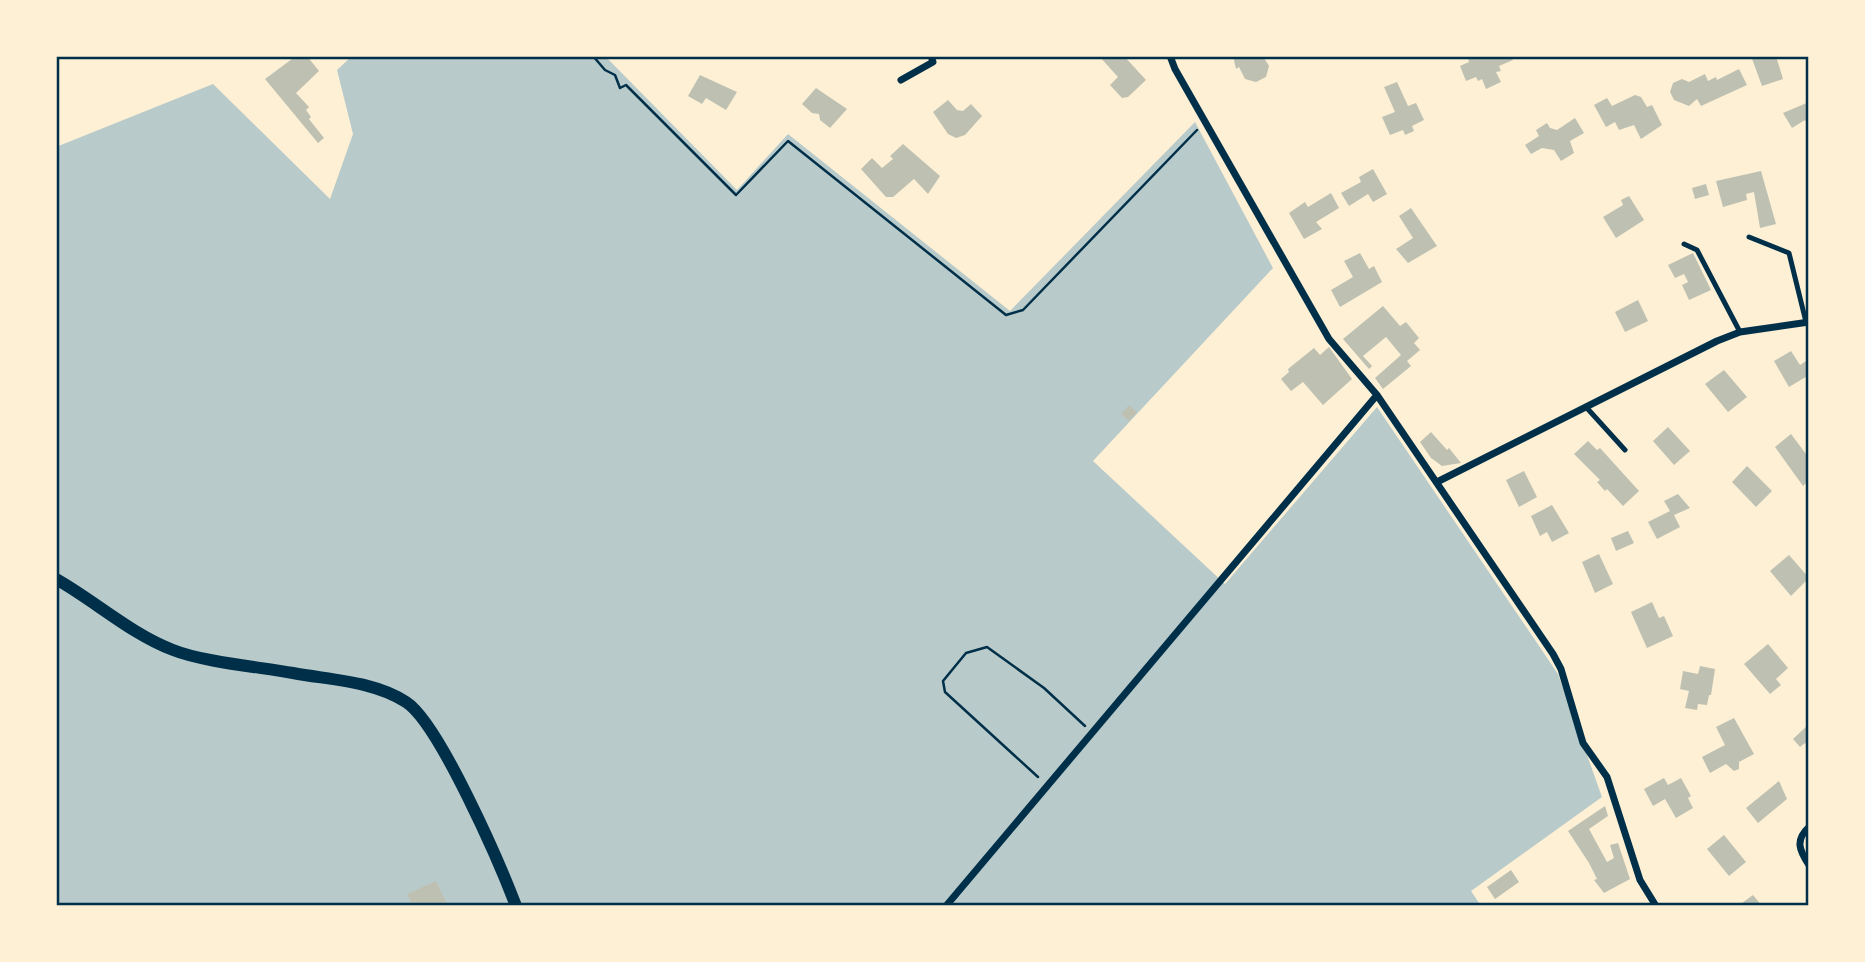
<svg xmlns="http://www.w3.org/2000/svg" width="1865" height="962" viewBox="0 0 1865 962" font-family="'Golos Text',sans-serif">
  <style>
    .green { fill: #b9caca }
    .building { fill: #bec0b2 }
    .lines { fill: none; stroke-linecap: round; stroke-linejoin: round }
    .path { stroke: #003049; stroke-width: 2.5 }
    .service { stroke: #003049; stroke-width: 5 }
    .minor { stroke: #003049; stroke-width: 7 }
    .tertiary { stroke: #003049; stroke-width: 12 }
    .neatline { fill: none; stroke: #003049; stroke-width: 2.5 }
  </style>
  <rect width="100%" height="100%" fill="#fdf0d5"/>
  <path class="green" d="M352 56H605L737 190 788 134 1010 311 1195 122 1273 268 1093 461 1225 584 1377 407 1558 674 1602 797 1471 891 1481 906H56V147L213 84 330 199 353 134 337 70Z"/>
  <path class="building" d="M296 56H307L319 71 296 93 309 107 306 110 311 117 309 119 324 138 318 143 265 79Z
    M1099 56H1124L1146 80 1128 97 1122 98 1110 85 1118 77Z
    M1233 56H1263L1269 66 1266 77 1256 82 1245 79 1239 67 1236 69Z
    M1472 56H1511L1513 60 1499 66 1501 71 1496 72 1501 82 1486 89 1482 79 1478 81 1476 77 1466 81 1460 66 1469 62 1468 58Z
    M1751 56H1776L1783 79 1762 86Z
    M1739 69 1747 85 1701 106 1697 99 1689 106 1674 100 1670 92 1673 83 1682 79 1689 82 1705 74 1708 81 1716 77 1717 80Z
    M700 75 737 92 726 110 706 98 702 104 688 96Z
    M1397 82 1408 106 1416 103 1424 120 1412 126 1414 131 1405 135 1403 130 1390 135 1382 117 1395 112 1384 87Z
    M816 88 847 109 830 128 820 120 819 114 812 113 802 104Z
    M1635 95 1641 97 1647 107 1652 105 1662 125 1641 139 1634 125 1619 130 1615 122 1606 127 1594 105 1607 98 1612 106Z
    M948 100 957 110 963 111 971 104 982 116 965 135 956 138 948 134 933 112Z
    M1809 102V127L1805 120 1792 128 1783 113Z
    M1575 118 1584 133 1570 141 1574 153 1561 161 1554 150 1542 148 1531 154 1525 145 1539 136 1536 130 1547 123 1550 128 1557 130Z
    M903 144 940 176 928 194 914 179 893 197H886L861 169 872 158 882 168 893 159 890 156Z
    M1373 169 1387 194 1373 202 1368 194 1349 206 1341 193 1361 182 1359 177Z
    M1761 171 1776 224 1760 228 1754 192 1746 194 1747 200 1723 207 1716 181Z
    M1706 184 1709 195 1695 199 1692 188Z
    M1331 193 1339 208 1316 222 1322 229 1304 239 1289 213 1305 202 1308 207Z
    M1629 196 1644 220 1616 238 1603 217 1623 205 1621 200Z
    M1411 208 1437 246 1408 263 1396 249 1413 238 1399 216Z
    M1360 253 1369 269 1374 266 1382 282 1340 307 1331 290 1353 277 1344 261Z
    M1693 253 1711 290 1689 300 1682 285 1688 282 1684 274 1675 278 1668 265Z
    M1638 300 1648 321 1625 332 1615 312Z
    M1383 306 1400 326 1406 322 1419 338 1414 343 1420 350 1407 361 1411 366 1383 389 1375 378 1401 355 1386 337 1363 356 1372 366 1369 369 1343 339Z
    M1329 347 1352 379 1323 405 1303 382 1291 391 1281 379 1289 372 1288 369 1314 348 1320 355Z
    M1791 351 1800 365 1809 359V375L1789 387 1774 361Z
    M1724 370 1747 397 1728 412 1705 384Z
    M1129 405 1137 412 1129 421 1121 414Z
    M1668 427 1690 451 1674 465 1653 441Z
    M1431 432 1447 450 1449 448 1461 463 1442 466 1431 458 1420 442Z
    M1791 434 1809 458V480L1803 486 1775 447Z
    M1588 441 1597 450 1600 448 1639 491 1623 506 1607 489 1605 491 1597 482 1600 480 1574 454Z
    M1747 466 1772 491 1756 507 1732 482Z
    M1524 471 1537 497 1519 507 1506 480Z
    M1678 494 1690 508 1674 515 1680 527 1657 539 1648 522 1670 511 1664 501Z
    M1552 505 1569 533 1552 542 1547 532 1540 536 1531 516Z
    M1628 531 1634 543 1616 551 1611 538Z
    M1599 554 1613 584 1595 593 1582 562Z
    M1789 555 1809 578 1791 596 1770 571Z
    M1652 602 1659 618 1664 616 1673 636 1647 648 1631 612Z
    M1768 644 1788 668 1776 679 1781 685 1770 694 1744 664Z
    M1700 666 1715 669 1711 695H1709L1707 705 1698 704 1697 710 1685 708 1689 691 1680 689 1683 671 1698 674Z
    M1734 718 1754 754 1739 762V769L1734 771 1726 764 1710 773 1702 757 1725 745 1716 727Z
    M1809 724V748L1805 743 1800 747 1793 739Z
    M1664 778 1668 785 1681 778 1691 796 1688 798 1693 808 1676 818 1665 799 1653 806 1644 789Z
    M1779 781 1787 799 1758 823 1746 808Z
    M1605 806 1608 816 1589 829 1607 862 1614 858 1610 845 1618 843 1630 879 1604 893 1594 880 1597 879 1589 863 1568 831Z
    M1724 835 1746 862 1729 876 1707 849Z
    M1511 870 1519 882 1495 899 1487 887Z
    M436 881 448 906H413L407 894Z
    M1753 895 1762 906H1738Z"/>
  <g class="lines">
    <path class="path" d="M593 56 605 70 615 75 620 88 626 85 736 195 788 141 1006 315 1023 310 1197 130
      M1038 777 945 692 943 681 966 653 987 647 1044 688 1085 726"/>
    <path class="service" d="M1749 237 1789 253 1806 322
      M1684 244 1697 250 1740 332
      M1586 407 1625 450"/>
    <path class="minor" d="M1170 56 1175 69 1329 339 1377 395 1553 654 1561 669 1583 743 1607 777 1640 880 1656 906
      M901 80 933 62 931 56
      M1437 482 1717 341 1740 332 1809 322
      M1809 827C1795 840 1799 850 1809 865
      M946 906 1377 395"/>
    <path class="tertiary" d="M56 579C95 601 131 634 173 650 203 662 260 667 293 673 330 680 374 681 406 702 439 723 500 864 516 906"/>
  </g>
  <rect width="1865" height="962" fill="none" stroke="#fdf0d5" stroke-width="116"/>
  <rect x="58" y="58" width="1749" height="846" class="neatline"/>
</svg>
